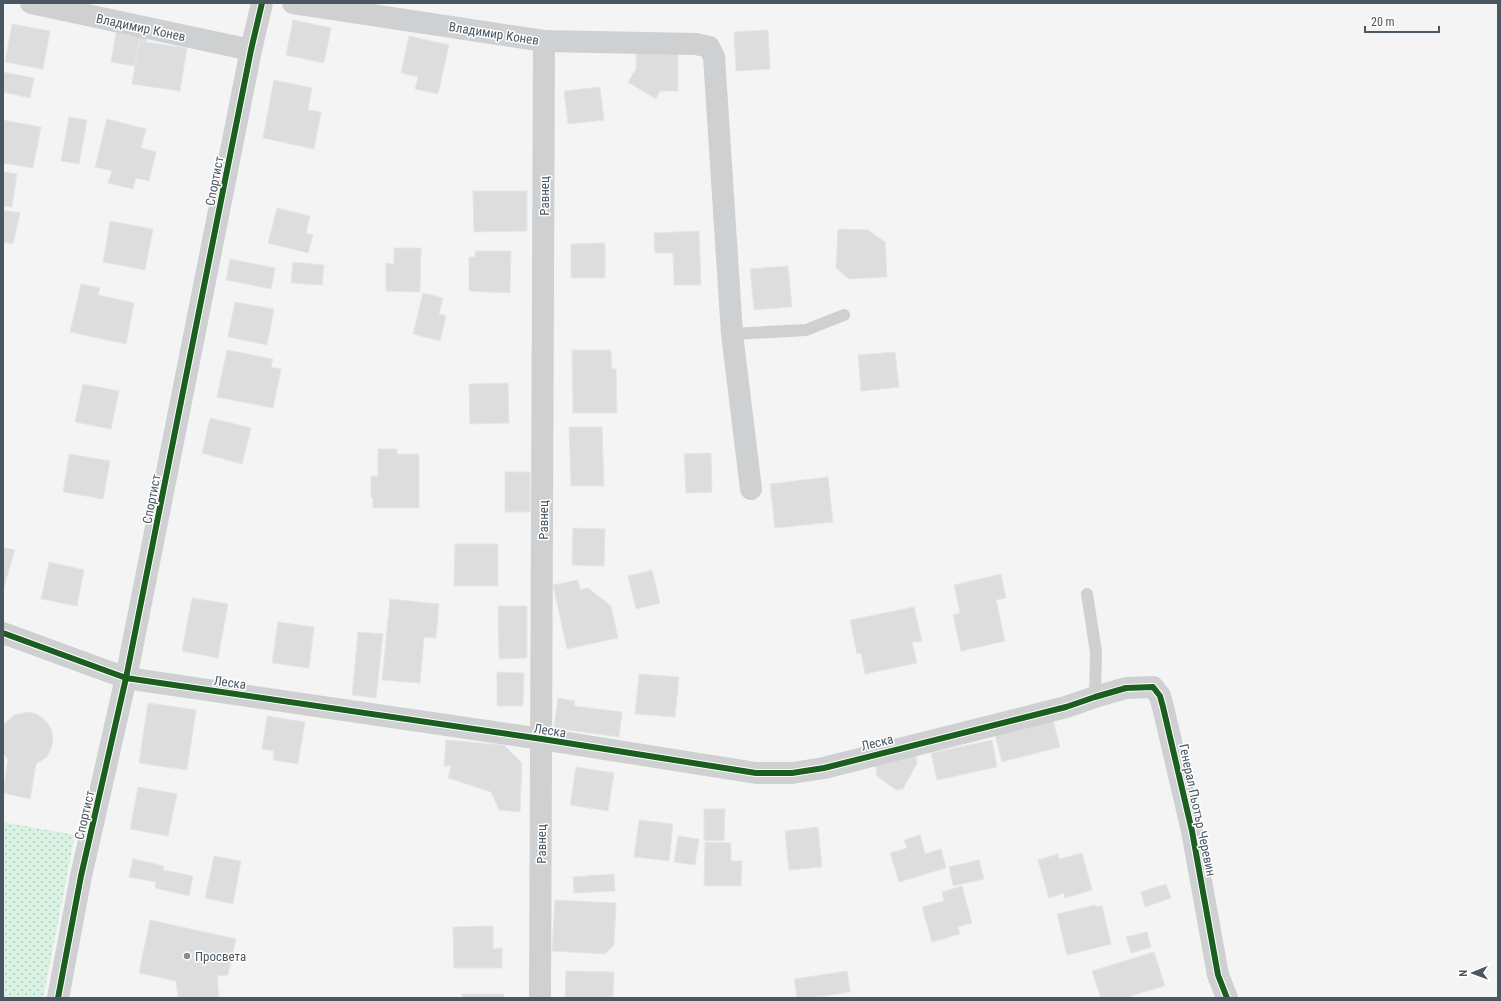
<svg xmlns="http://www.w3.org/2000/svg" width="1501" height="1001" viewBox="0 0 1501 1001" font-family="'Roboto Condensed',sans-serif">
  <style>
    .park { fill: url(#park-dots) }
    .building { fill: #ddddde; stroke: #e5e6e7 }
    .lines { fill: none; stroke-linecap: round; stroke-linejoin: round }
    .lane { stroke: #ced0d2; stroke-width: 12 }
    .street { stroke: #ced0d2; stroke-width: 22 }
    .cycleway-casing { stroke: #fff; stroke-width: 8 }
    .cycleway { stroke: #1b5e20; stroke-width: 6 }
    .poi-dot { fill: #868d94; stroke: #fff; stroke-width: 1.5 }
    .labels { text-anchor: middle; stroke-width: 3; stroke-linejoin: round; paint-order: stroke }
    .street-label { font-size: 13px; fill: #4a5661; stroke: #fff }
    .poi-label { font-size: 13px; fill: #4a5661; stroke: #fff; text-anchor: start }
  </style>
  <defs>
    <pattern id="park-dots" width="8" height="8" patternUnits="userSpaceOnUse"><rect width="8" height="8" fill="#d9f2e3"/><path d="M2 2h.1M6 6h.1" fill="none" stroke="#b2c7bb" stroke-width="1.8" stroke-linecap="round"/></pattern>
  </defs>
  <rect width="100%" height="100%" fill="#f4f4f4"/>
  <path class="park" d="M3 822 75 835 43 998H3Z"/>
  <path class="building" d="M293 20 331 28 324 63 286 55Z
    M12 24 50 31 43 69 5 62Z
    M117 27 148 32 146 42 139 41 135 66 111 62Z
    M768 30 770 69 736 71 734 32Z
    M409 36 449 45 438 94 415 89 418 77 401 73Z
    M139 41 187 48 180 91 132 84Z
    M636 53 678 54V91H660L656 99 628 82 636 69Z
    M3 72 34 78 30 98 3 92Z
    M274 80 312 88 308 110 321 112 314 149 263 138Z
    M600 87 604 120 568 124 564 91Z
    M69 117 87 120 79 164 61 161Z
    M107 119 146 129 141 148 156 152 149 181 136 178 133 189 108 183 112 171 95 167Z
    M3 120 41 127 33 168 3 163Z
    M3 172 17 174 12 207 3 206Z
    M473 191H527V231L474 232Z
    M277 208 310 216 306 233 313 235 308 253 268 243Z
    M3 210 20 213 13 244 3 242Z
    M110 221 153 229 145 270 103 262Z
    M838 229 868 230 885 242 887 277 849 279 836 268Z
    M699 231 701 285H674L673 253H655L654 233Z
    M605 243V278H571V244Z
    M394 248H421L420 292 386 291V263L394 264Z
    M475 251H511L510 293 469 291V257H475Z
    M230 259 275 268 271 289 226 280Z
    M293 262 324 265 322 285 291 283Z
    M788 266 792 307 754 310 750 269Z
    M81 284 100 288 98 295 134 303 126 344 70 332Z
    M423 293 443 298 439 314 446 316 440 341 413 334Z
    M235 302 274 309 267 345 228 337Z
    M227 350 273 359 271 367 281 369 273 408 217 397Z
    M572 350H611L612 369H616L617 413H573Z
    M895 352 899 387 861 391 858 355Z
    M508 383 509 423 470 424 469 384Z
    M83 384 119 391 111 429 75 422Z
    M210 418 251 428 242 464 202 453Z
    M569 427H602L604 486H571Z
    M378 449H397V454H419V508H373V498L371 497V476H378Z
    M711 453 712 492 686 493 684 454Z
    M69 454 110 461 103 499 63 492Z
    M505 472H530V512H505Z
    M828 477 833 522 775 528 770 484Z
    M573 528 605 529 604 566 572 565Z
    M455 544H498V586H454Z
    M3 547 15 550 3 590Z
    M49 562 84 570 77 606 41 599Z
    M652 570 660 603 636 609 628 576Z
    M1001 574 1006 598 996 600 1005 641 961 651 953 615 960 613 954 585Z
    M578 580 580 590 588 588 611 606 618 638 567 649 553 585Z
    M192 598 228 604 218 658 182 651Z
    M390 599 439 604 436 638 424 637 420 683 382 680Z
    M498 606H527V658L499 659Z
    M914 607 922 641 912 642 917 663 865 674 861 653 857 654 850 620Z
    M278 622 314 627 309 668 272 663Z
    M358 632 383 634 376 698 352 695Z
    M497 672 524 673 523 706H497Z
    M639 674 679 677 675 717 635 714Z
    M558 698 575 701 574 706 622 712 619 737 554 728Z
    M148 703 196 710 187 770 139 763Z
    M28 712 36 714 43 718 49 725 52 732 53 741 51 749 47 757 36 764 30 799 3 793 8 759 3 753V725L14 715Z
    M267 716 305 722 298 764 273 760 274 751 262 749Z
    M1053 720 1060 747 1002 762 995 735Z
    M446 740 504 745 522 763 520 812 499 810 491 792 448 778 451 766H444Z
    M992 740 997 767 937 780 931 753Z
    M916 755 917 763 903 789 896 790 877 776 875 759Z
    M576 767 614 773 608 811 570 805Z
    M138 787 177 794 168 836 130 829Z
    M704 809H725L724 841 704 840Z
    M639 820 673 824 669 861 634 857Z
    M818 827 822 867 789 870 785 831Z
    M920 835 925 854 941 849 946 868 899 882 890 853 907 848 904 840Z
    M678 836 699 839 695 865 674 862Z
    M705 842 731 843V861H742L741 886H704Z
    M1082 853 1092 890 1065 898 1064 893 1049 898 1038 860 1058 854 1059 859Z
    M214 856 241 861 233 904 205 898Z
    M133 859 164 866 163 870 193 876 189 896 155 888 156 882 129 877Z
    M979 860 984 879 953 886 949 867Z
    M614 874 615 891 574 893 573 877Z
    M1166 884 1171 898 1145 907 1141 892Z
    M962 886 972 923 958 927 960 934 932 942 922 907 944 901 942 892Z
    M555 900 616 903 614 945 605 954 552 951Z
    M1095 905 1096 907 1102 906 1111 944 1067 955 1057 914Z
    M150 920 236 939 228 975 217 976 219 998H178L176 981 139 973Z
    M493 926V949L502 948V968H454L453 927Z
    M1147 932 1151 947 1131 953 1126 937Z
    M1154 952 1165 986 1124 998H1101L1092 971Z
    M566 971 614 972 613 998H565Z
    M847 971 850 992 811 998H797L794 979Z
    M462 994H504V998H462Z"/>
  <g class="lines">
    <path class="lane" d="M732 334 806 330 844 315
      M1087 594 1096 652 1095 697"/>
    <path class="street" d="M31 3 251 50
      M293 3 544 41 696 44 709 47 714 57 715 72 732 334 751 489
      M3 633 126 678 542 739 756 773H792L824 768 1066 707 1095 697 1126 688 1153 687 1160 696 1163 707 1192 831 1218 975 1227 998
      M58 998 81 876 126 678 251 50 262 3
      M540 998 544 41"/>
    <g class="cycleway-casing">
      <path id="cycleway" d="M3 633 126 678 542 739 756 773H792L824 768 1066 707 1095 697 1126 688 1153 687 1160 696 1163 707 1192 831 1218 975 1227 998
        M58 998 81 876 126 678 251 50 262 3"/>
    </g>
    <use href="#cycleway" class="cycleway"/>
  </g>
  <circle class="poi-dot" cx="187" cy="956" r="4"/>
  <g class="labels">
    <g class="street-label">
      <text transform="translate(141 27) rotate(12)" y="5">Владимир Конев</text>
      <text transform="translate(494 33) rotate(9)" y="5">Владимир Конев</text>
      <text transform="translate(214 181) rotate(-79)" y="5">Спортист</text>
      <text transform="translate(544 196) rotate(-90)" y="5">Равнец</text>
      <text transform="translate(151 499) rotate(-79)" y="5">Спортист</text>
      <text transform="translate(543 520) rotate(-90)" y="5">Равнец</text>
      <text transform="translate(230 682) rotate(8)" y="5">Леска</text>
      <text transform="translate(550 730) rotate(9)" y="5">Леска</text>
      <text transform="translate(877 742) rotate(-14)" y="5">Леска</text>
      <text transform="translate(1198 810) rotate(78)" y="5">Генерал Пьотър Черевин</text>
      <text transform="translate(84 815) rotate(-77)" y="5">Спортист</text>
      <text transform="translate(541 844) rotate(-90)" y="5">Равнец</text>
    </g>
    <g class="poi-label">
      <text x="195" y="961">Просвета</text>
    </g>
  </g>
  <rect width="1501" height="1001" fill="none" stroke="#4a5661" stroke-width="8"/>
  <g transform="translate(1473 973) rotate(269)" stroke="#ffffff" stroke-width="3" paint-order="stroke">
  <path d="M0-3L7 15L0 10L-7 15Z" fill="#4a5661"/>
  <text y="-6" font-size="11" font-weight="bold" text-anchor="middle" fill="#4a5661">N</text>
  </g>
  <path d="M1365 26v6h74v-6" fill="none" stroke="#4a5661" stroke-width="2"/>
  <text x="1371" y="26" font-size="12" fill="#4a5661" stroke="#ffffff" stroke-width="3" paint-order="stroke">20 m</text>
</svg>
